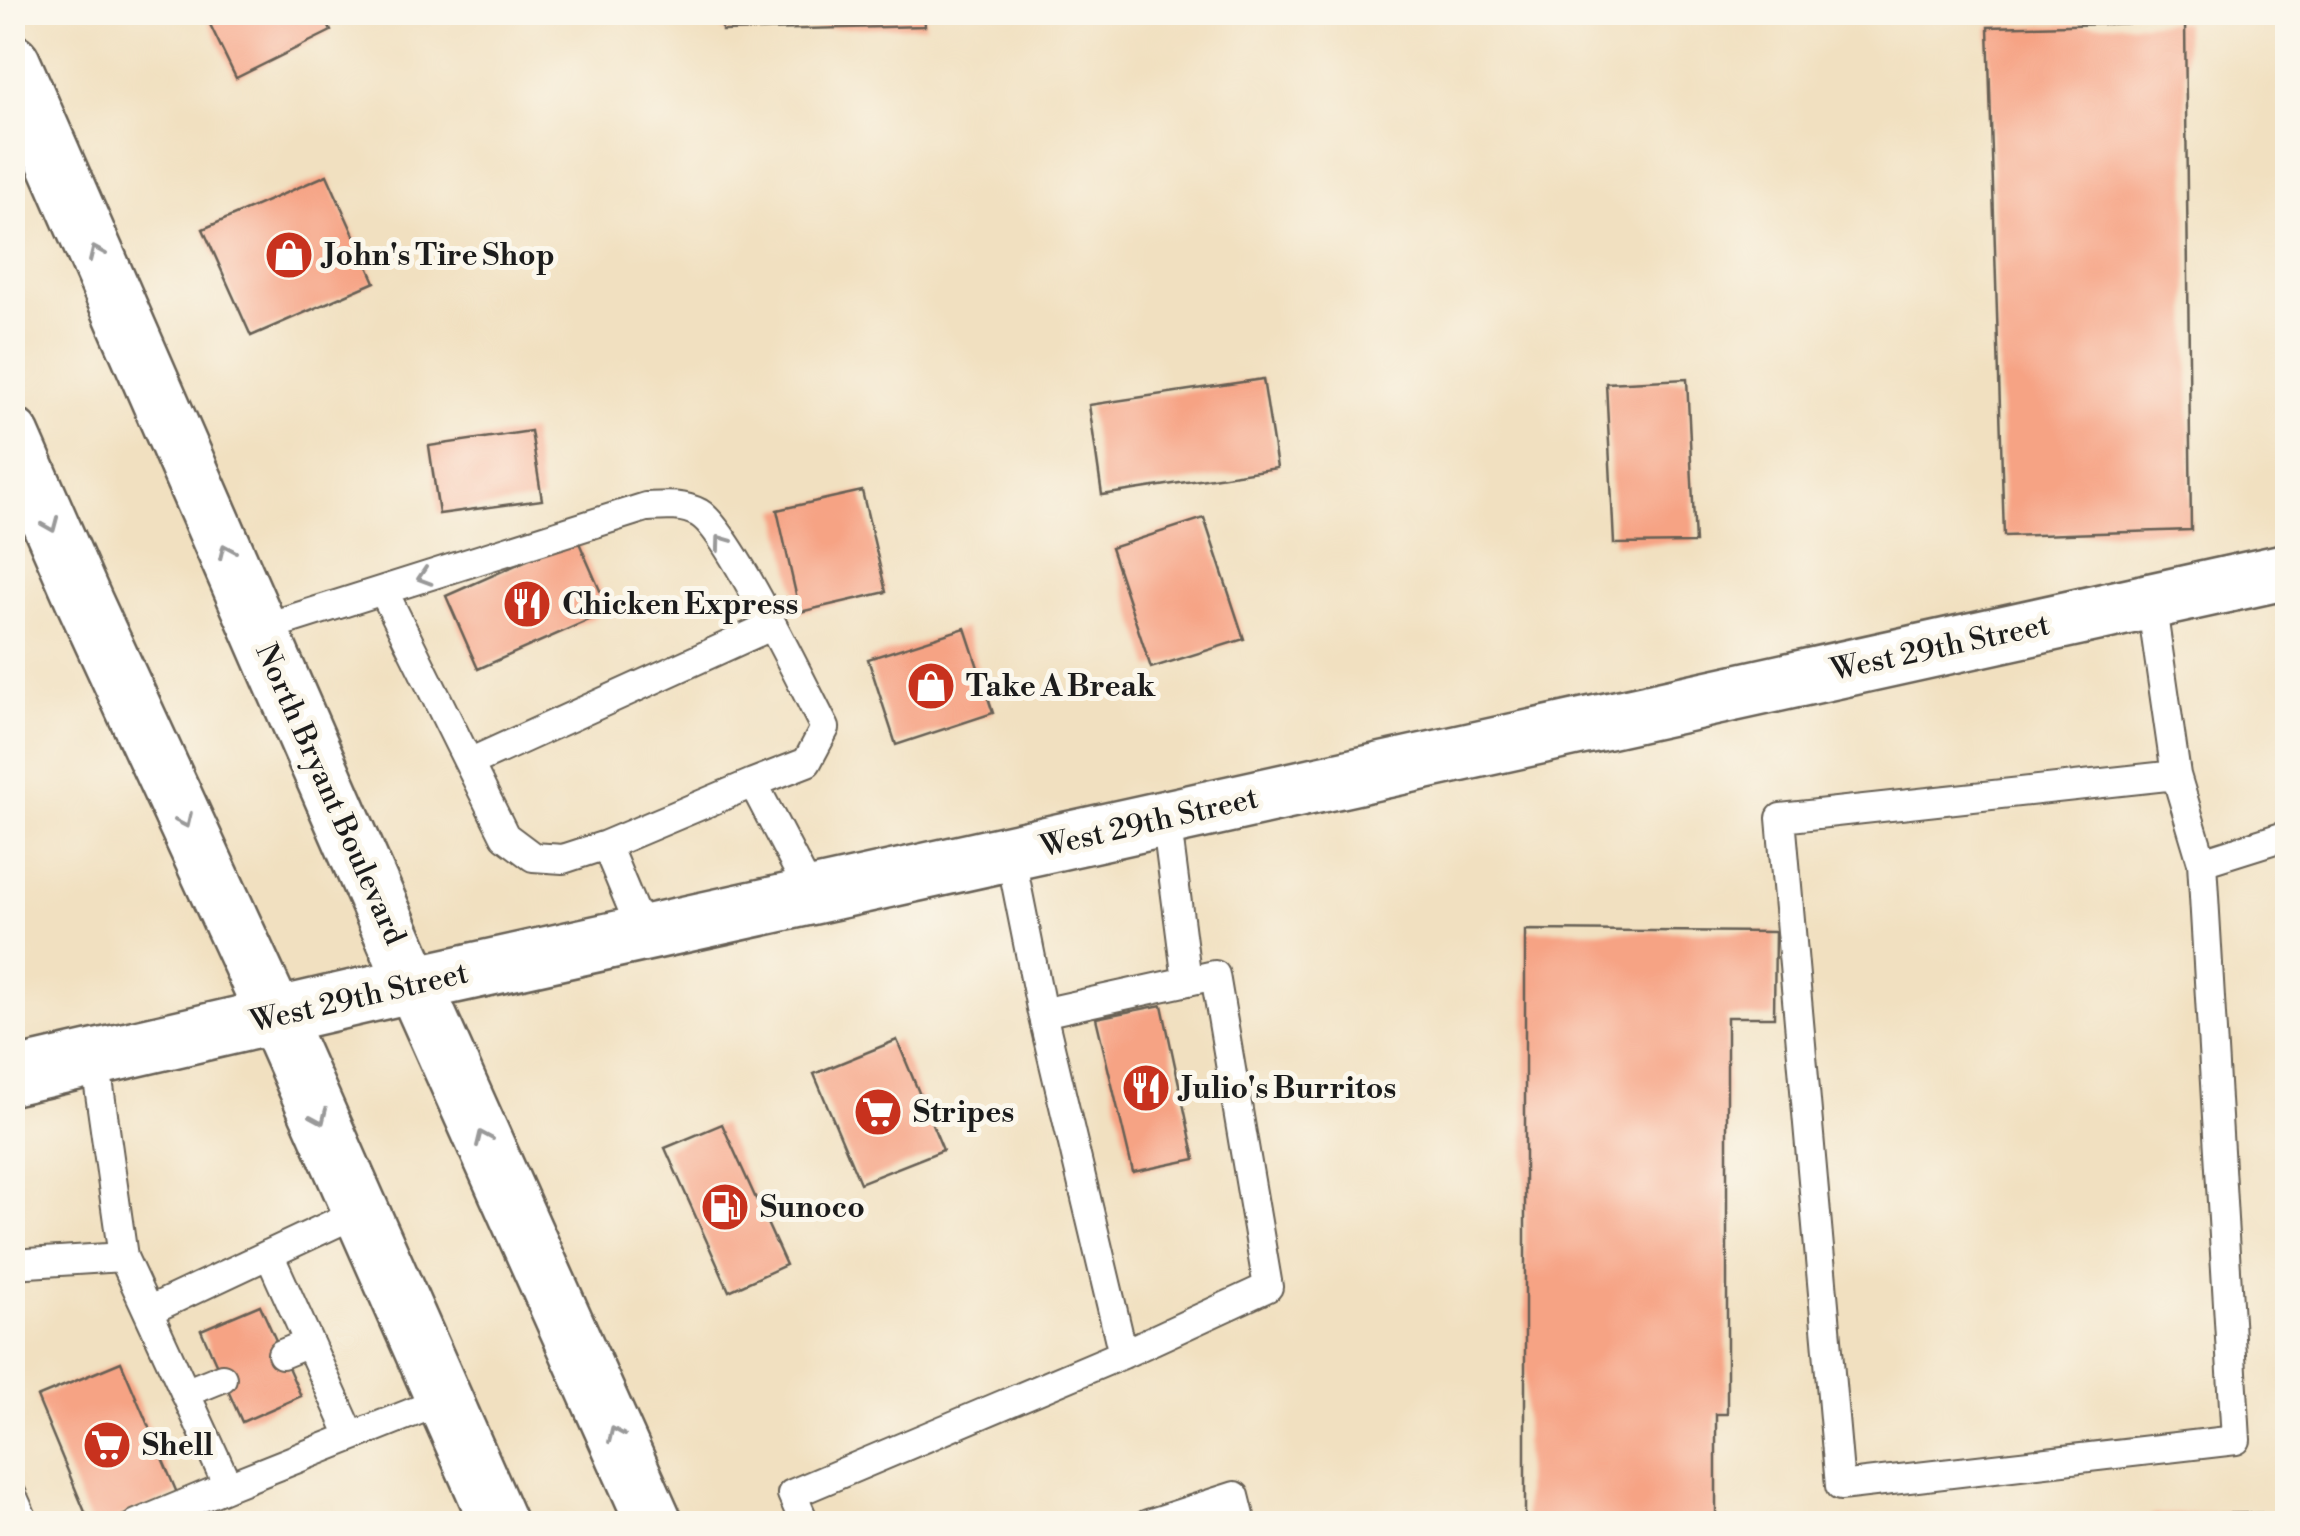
<svg xmlns="http://www.w3.org/2000/svg" width="2300" height="1536" viewBox="0 0 2300 1536" font-family="'Libre Bodoni',serif">
  <style>
    .building { fill: #f6a384 }
    .lines { fill: none; stroke-linecap: round; stroke-linejoin: round }
    .service-casing { stroke: #676155; stroke-width: 32 }
    .secondary-casing { stroke: #676155; stroke-width: 60 }
    .trunk-casing { stroke: #676155; stroke-width: 60 }
    .service { stroke: #fff; stroke-width: 28 }
    .secondary { stroke: #fff; stroke-width: 55 }
    .trunk { stroke: #fff; stroke-width: 55 }
    .oneway { stroke: #999 }
    .labels { text-anchor: middle; stroke-width: 10; stroke-linejoin: round; paint-order: stroke }
    .poi-label { font-size: 30px; font-weight: bold; fill: #1c1c1c; stroke: #fbf7ec; text-anchor: start }
    .street-label { font-size: 30px; fill: #1c1c1c; stroke: #fbf7ec }
  </style>
  <rect width="100%" height="100%" fill="#fbf7ec"/>
  <filter id="ink" filterUnits="userSpaceOnUse"><feTurbulence type="fractalNoise" baseFrequency=".01" numOctaves="2"/><feDisplacementMap in="SourceGraphic" scale="20" xChannelSelector="R" yChannelSelector="G"/><feConvolveMatrix kernelMatrix="1 2 1 2 8 2 1 2 1" color-interpolation-filters="sRGB"/></filter>
  <filter id="wash" filterUnits="userSpaceOnUse"><feTurbulence type="fractalNoise" baseFrequency=".0048" numOctaves="4" result="noise"/><feDisplacementMap in="SourceGraphic" scale="40" xChannelSelector="R" yChannelSelector="G"/><feGaussianBlur stdDeviation="2.25" result="paint"/><feColorMatrix in="noise" values="0 0 0 0 0 0 0 0 0 0 0 0 0 0 0 0 0 1.4 0 .05"/><feComposite in="paint" operator="in"/></filter>
  <g filter="url(#wash)">
    <rect width="100%" height="100%" fill="#f1e0c0"/>
    <g id="blocks">
      <path class="building" d="M204 12H322L331 31 236 78Z
        M722 12H924L925 26 722 31Z
        M2185 22 2191 530 2004 536 1988 27Z
        M327 175 375 282 251 336 203 229Z
        M1263 379 1277 468 1102 495 1089 405Z
        M1687 379 1695 543 1614 544 1606 383Z
        M531 431 542 500 439 514 429 446Z
        M862 491 886 592 800 612 777 510Z
        M1204 518 1244 639 1151 668 1111 548Z
        M577 538 609 611 478 669 446 596Z
        M965 628 993 713 896 745 868 659Z
        M1525 930 1775 932 1774 1017H1727V1414H1716V1524H1525Z
        M1162 1005 1195 1159 1133 1172 1096 1018Z
        M897 1040 943 1150 860 1183 814 1074Z
        M722 1124 786 1265 729 1291 665 1148Z
        M260 1305 301 1396 242 1422 201 1330Z
        M121 1362 177 1493 103 1524H90L37 1397Z
        M2261 1513 2262 1524H2151V1515Z"/>
    </g>
  </g>
  <g filter="url(#ink)">
    <use href="#blocks" fill-opacity="0" stroke="#676155" stroke-width="2.5"/>
    <g class="lines">
      <g class="service-casing">
        <path id="service" d="M383 590 505 836 533 857 563 859 606 845
          M2151 601 2176 775 2202 862 2236 1440 1840 1486 1781 818 2176 775
          M260 629 646 507C665 506 682 504 699 513 729 530 805 690 825 728L807 762 753 783 812 896
          M469 763 771 626
          M1166 818 1187 981
          M1010 853 1042 1013
          M2202 862 2288 835
          M643 934 606 845 753 783
          M95 1058 123 1257
          M269 1254 351 1436
          M12 1264 123 1257 228 1486 444 1400
          M148 1311 361 1211
          M282 1354 309 1343
          M185 1393 222 1378
          M12 1495 25 1524
          M137 1524 228 1486
          M805 1524 792 1494 1123 1354 1268 1287 1215 975 1042 1013 1123 1354
          M1148 1524 1235 1496 1242 1524"/>
      </g>
      <g class="secondary-casing">
        <path id="secondary" d="M12 1077 414 984 2288 571"/>
      </g>
      <g class="trunk-casing">
        <path id="trunk" d="M12 62 414 984 655 1524
          M12 436 85 603 275 1016 499 1524"/>
      </g>
      <use href="#service" class="service"/>
      <use href="#secondary" class="secondary"/>
      <use href="#trunk" class="trunk"/>
    </g>
    <defs><path id="oneway-chevron" d="M-2-3.5L2.5 0L-2 3.5" fill="none" stroke-width="1.6" stroke-linecap="round" stroke-linejoin="round" transform="scale(2.5)"/></defs>
    <g class="oneway">
      <use href="#oneway-chevron" transform="translate(96 253) rotate(-114)"/>
      <use href="#oneway-chevron" transform="translate(51 525) rotate(67)"/>
      <use href="#oneway-chevron" transform="translate(722 542) rotate(-126)"/>
      <use href="#oneway-chevron" transform="translate(226 551) rotate(-114)"/>
      <use href="#oneway-chevron" transform="translate(424 577) rotate(162)"/>
      <use href="#oneway-chevron" transform="translate(185 821) rotate(65)"/>
      <use href="#oneway-chevron" transform="translate(320 1117) rotate(66)"/>
      <use href="#oneway-chevron" transform="translate(483 1138) rotate(-114)"/>
      <use href="#oneway-chevron" transform="translate(615 1434) rotate(-114)"/>
    </g>
  </g>
  <defs>
    <g id="shop-disc" transform="scale(2.5)"><circle r="9.5" fill="#c8321e" stroke="#fbf7ec"/><path d="M-5-2.5h2.3a2.7 3.5 0 0 1 5.4 0H5L5.5 6h-11ZM-1.5-2.5h3a1.5 2.3 0 0 0-3 0Z" fill="#fff"/></g>
    <g id="restaurant-disc" transform="scale(2.5)"><circle r="9.5" fill="#c8321e" stroke="#fbf7ec"/><path d="M-5-6h1v4h1v-4h1v4h1v-4h1v5L-1.5 .5V6h-2V.5L-5-1ZM5-6V6H3V1.5H1.5Q1.5-4 5-6Z" fill="#fff"/></g>
    <g id="supermarket-disc" transform="scale(2.5)"><circle r="9.5" fill="#c8321e" stroke="#fbf7ec"/><path d="M-6-5.5h2.5l.6 2H6L4.5 2H-2.5L-4.4-4H-6ZM-1.5 3.2a1.3 1.3 0 1 0 .1 0ZM3 3.2a1.3 1.3 0 1 0 .1 0Z" fill="#fff"/></g>
    <g id="fuel-disc" transform="scale(2.5)"><circle r="9.5" fill="#c8321e" stroke="#fbf7ec"/><path d="M-5.5-6h7V0h2V4h1.3V-2.5L3-4.5l.8-.8L6-3V5H2.5V1h-1V6h-7ZM-4.2-4.7v3.2H.2V-4.7Z" fill="#fff"/></g>
  </defs>
  <g fill-rule="evenodd">
    <use href="#shop-disc" x="289" y="255"/>
    <use href="#restaurant-disc" x="527" y="604"/>
    <use href="#shop-disc" x="931" y="686"/>
    <use href="#restaurant-disc" x="1146" y="1088"/>
    <use href="#supermarket-disc" x="878" y="1112"/>
    <use href="#fuel-disc" x="725" y="1207"/>
    <use href="#supermarket-disc" x="107" y="1445"/>
  </g>
  <g class="labels">
    <g class="poi-label">
      <text x="324" y="265">John's Tire Shop</text>
      <text x="562" y="614">Chicken Express</text>
      <text x="966" y="696">Take A Break</text>
      <text x="1181" y="1098">Julio's Burritos</text>
      <text x="913" y="1122">Stripes</text>
      <text x="760" y="1217">Sunoco</text>
      <text x="142" y="1455">Shell</text>
    </g>
    <g class="street-label">
      <text transform="translate(1940 647) rotate(-12)" y="10">West 29th Street</text>
      <text transform="translate(331 794) rotate(66)" y="10">North Bryant Boulevard</text>
      <text transform="translate(1149 822) rotate(-13)" y="10">West 29th Street</text>
      <text transform="translate(359 997) rotate(-13)" y="10">West 29th Street</text>
    </g>
  </g>
  <rect width="2300" height="1536" fill="none" stroke="#fbf7ec" stroke-width="50"/>
</svg>
